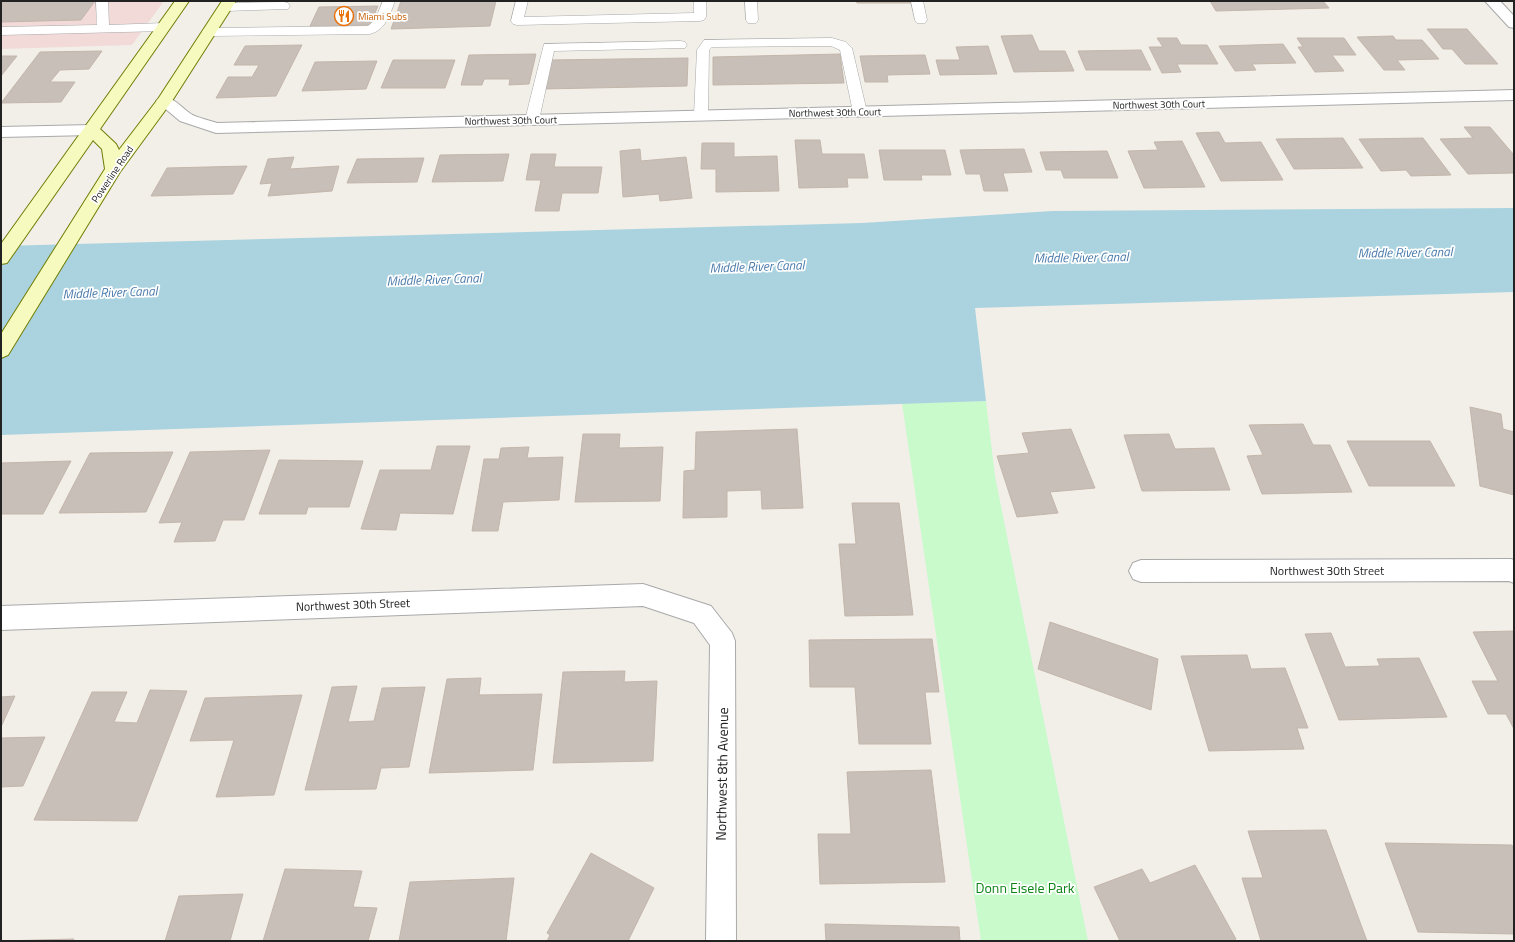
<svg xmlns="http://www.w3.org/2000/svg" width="1515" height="942" viewBox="0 0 1515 942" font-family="'Titillium Web',sans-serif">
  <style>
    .commercial { fill: #f2dad9 }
    .park { fill: #c8facc }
    .water { fill: #aad3df }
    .building { fill: #c7bfb8; stroke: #c4b6ab }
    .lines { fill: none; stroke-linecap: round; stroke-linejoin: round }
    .service-casing { stroke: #a9a9a9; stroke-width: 1 }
    .minor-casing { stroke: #a9a9a9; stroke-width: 2 }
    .secondary-casing { stroke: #707d05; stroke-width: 2 }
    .service { fill: #fff; fill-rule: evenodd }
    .minor { fill: #fff; fill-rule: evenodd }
    .secondary { fill: #f7fabf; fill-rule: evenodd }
    .labels { text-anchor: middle; stroke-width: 3.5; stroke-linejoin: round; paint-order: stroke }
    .far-food-label { font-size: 10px; fill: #c56008; stroke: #fff; text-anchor: start }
    .far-street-label { font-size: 10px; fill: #222; stroke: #fff }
    .street-label { font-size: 12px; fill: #222; stroke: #fff }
    .water-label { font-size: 13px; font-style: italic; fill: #4a7aab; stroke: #fff }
    .near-street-label { font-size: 14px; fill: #222; stroke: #fff }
    .near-park-label { font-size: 14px; fill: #0c8416; stroke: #fff }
  </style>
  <rect width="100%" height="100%" fill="#f2efe9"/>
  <path class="commercial" d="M1 1H164L132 45 1 49Z"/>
  <path class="park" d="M986 401 995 476 1088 941H981L902 403Z"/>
  <path class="water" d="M1514 208V292L975 308 986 401 1 435V246L862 223 1053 211Z"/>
  <path class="building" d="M1 1H95L81 20 1 22Z
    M401 1H496L490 26 391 29Z
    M856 1H910L911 3H857Z
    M1210 1H1323L1329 8 1216 11Z
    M378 6 370 25 310 26 319 7Z
    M1427 29H1467L1498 64H1465L1452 49H1443Z
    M1032 35 1039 51H1065L1074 71 1014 72 1001 36Z
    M1393 36 1396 40H1422L1439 59 1397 60 1405 70H1384L1357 37Z
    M1157 38H1177L1181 45H1207L1218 64H1177L1181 72 1162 73 1149 47H1163Z
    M1297 38H1344L1356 55H1332L1344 71 1315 72 1298 47H1303Z
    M1283 44 1296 63 1252 64 1256 70 1235 71 1219 46Z
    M302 45 276 96 216 98 228 77H252L259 65H234L245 46Z
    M988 46 997 74 940 75 936 60H960L956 47Z
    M1141 50 1151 70H1086L1078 51Z
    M102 51 89 69 60 70 50 82H75L61 102 1 103 40 52Z
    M536 54 529 84 509 85 510 79H484L482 85H461L469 55Z
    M840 54 844 83 713 85V57Z
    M925 55 930 74 887 75 888 82H865L860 56Z
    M1 56H17L1 76Z
    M688 58 687 86 543 89 548 60Z
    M393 60H455L445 88H381Z
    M377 61 366 89 302 91 315 62Z
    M1464 127H1490L1514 155V173L1468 174 1440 139 1473 138Z
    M1219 132 1225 143 1261 142 1283 180 1221 181 1196 133Z
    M1343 138 1363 168 1294 169 1276 139Z
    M1423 138 1451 175 1411 176 1406 170 1381 171 1359 139Z
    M795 140H820L822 154H864L868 178H847L848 187 799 188Z
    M1182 141 1205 187 1144 188 1128 151 1158 150 1154 142Z
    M702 143H734V157L777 156 779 191 716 192V169H701Z
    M640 149 641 161 686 157 692 198 660 201 659 194 623 197 620 151Z
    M1024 149 1032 172 1003 173 1008 191H984L980 174H966L960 150Z
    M879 150H945L951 175H921L922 180H884Z
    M1107 151 1118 178H1064L1061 170H1046L1040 152Z
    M509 154 503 181 432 182 440 155Z
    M531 154H556L554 167H602L598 193H562L559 211H535L541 180H526Z
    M294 157 290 169 339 166 332 191 268 196 272 183 260 184 268 159Z
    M424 158 417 182 347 183 357 159Z
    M247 166 233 194 151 196 167 168Z
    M1470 407 1501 414 1503 429 1514 432V495L1480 486Z
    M1303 424 1313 445H1330L1352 492 1262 494 1247 456 1263 455 1249 425Z
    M797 429 803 508 762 509 761 490 727 491V517L683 518 684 471 695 470 696 432Z
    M1071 429 1095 488 1050 492 1058 513 1017 517 997 456 1029 453 1022 433Z
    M583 434H620L619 448 663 447 660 501 575 502Z
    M1169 434 1175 449 1214 448 1230 490 1142 491 1124 435Z
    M1347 441H1430L1455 486H1369Z
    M437 446H470L453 514 400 513 396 530 361 529 380 470H431Z
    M529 447 527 458 563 457 559 500 503 502 498 531H472L484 459H499L501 448Z
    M270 450 244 520H223L215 541 174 542 182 522 159 523 190 452Z
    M173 452 146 512 59 513 90 453Z
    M279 460 363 461 349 507H308L306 514H259Z
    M71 461 43 514H1V463Z
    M852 503H899L913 615 845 616 839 544H856Z
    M1050 622 1158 659 1151 710 1038 669Z
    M1514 631V729L1506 714H1488L1472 681H1498L1473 632Z
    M1331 633 1345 667 1380 666 1377 659 1419 658 1447 717 1339 720 1305 634Z
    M932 639 939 692H925L931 744H859L855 687H810L809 640Z
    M1247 655 1251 669 1285 668 1308 728H1297L1304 749 1209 751 1181 656Z
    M625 671 624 682 657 681 653 761 553 763 563 672Z
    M481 678 479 695 542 694 533 770 429 773 447 679Z
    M357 686 348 722 374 721 382 688 425 687 409 767 381 768 376 789 305 790 332 687Z
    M150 690 187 691 137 821 34 820 92 692H127L114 722 137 723Z
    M302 695 274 795 216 797 234 740 190 741 205 698Z
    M15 696 1 727V697Z
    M45 737 23 786 1 787V738Z
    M931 770 945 882 820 884 818 834H851L847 772Z
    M1326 830 1367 941H1261L1242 878H1263L1248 831Z
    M1385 843 1512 845 1514 850V934L1418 932Z
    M591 853 654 888 628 941H547L550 935 547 933Z
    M1195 865 1236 939 1232 941H1120L1094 887 1142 869 1150 883Z
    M285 869 362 871 353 907 377 908 368 941H263Z
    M514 878 506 941H399L410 882Z
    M243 894 230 941H165L179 896Z
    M825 924 959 927 960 941H826Z
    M74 939 73 941H1Z"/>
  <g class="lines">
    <g class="service-casing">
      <path id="service" d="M96 1H108L109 25 164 23 168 24 170 27 168 30 164 31 1 35V27L97 25Z
        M383 1H395C390 14 386 30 370 34L208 36 204 35 202 32 204 29 208 28 368 26 375 20Z
        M516 1H528L524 17 694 13V1H706V17L704 20 700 21 517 25 513 24 511 21Z
        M745 1H757L758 20 756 23H748L746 20Z
        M911 1H923L927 20 925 23H917L915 20Z
        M284 2 288 3 290 6 288 9 225 11 221 10 219 7 221 4 225 3Z
        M832 38 846 42 852 48 867 112 865 115H855L853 112 840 50 831 46 712 47 709 50 708 115 706 118 701 119 696 118 694 115 697 50 704 40Z
        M681 41 685 42 687 45 685 48 554 51 539 120 537 123 532 124 527 123 525 120 544 44Z"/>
    </g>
    <g class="minor-casing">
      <path id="minor" d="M1485 1H1500L1514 16V28L1509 27Z
        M1514 90V100L216 133 180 121 156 101 159 98C172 94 180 107 191 114 198 118 209 120 217 123Z
        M92 125 98 127 100 130 98 133 92 135 1 137V127Z
        M1511 559 1514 560V583L1509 581 1141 582 1133 579 1129 571 1133 563 1141 560Z
        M643 584 711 606 732 633 735 641 736 941H706L710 645 694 623 643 606 1 630V606Z"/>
    </g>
    <g class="secondary-casing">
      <path id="secondary" d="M175 1H189L100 129 116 144 119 150 158 99 222 1H236L172 101 120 172 8 355 1 358V334L105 169 102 149 93 140 7 263 1 264V244Z"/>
    </g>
    <use href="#service" class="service"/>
    <use href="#minor" class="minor"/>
    <use href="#secondary" class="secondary"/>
  </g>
  <defs>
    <g id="restaurant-ring" transform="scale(1)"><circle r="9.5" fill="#fff" stroke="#e8710a" stroke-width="1.5"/><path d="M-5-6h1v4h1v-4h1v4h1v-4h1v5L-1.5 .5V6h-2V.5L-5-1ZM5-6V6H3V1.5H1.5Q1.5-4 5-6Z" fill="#e8710a"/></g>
  </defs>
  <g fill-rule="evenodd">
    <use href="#restaurant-ring" x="344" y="16"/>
  </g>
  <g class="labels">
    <g class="far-food-label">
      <text x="358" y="20">Miami Subs</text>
    </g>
    <g class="far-street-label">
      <text transform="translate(1159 104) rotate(-1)" y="4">Northwest 30th Court</text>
      <text transform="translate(835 112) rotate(-1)" y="4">Northwest 30th Court</text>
      <text transform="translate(511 120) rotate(-1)" y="4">Northwest 30th Court</text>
      <text transform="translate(112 174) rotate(-56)" y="4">Powerline Road</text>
    </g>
    <g class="street-label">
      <text x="1327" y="575">Northwest 30th Street</text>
      <text transform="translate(353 605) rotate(-2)" y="4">Northwest 30th Street</text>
    </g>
    <g class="water-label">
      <text transform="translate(1405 252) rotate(-1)" y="5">Middle River Canal</text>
      <text transform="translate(1081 257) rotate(-1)" y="5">Middle River Canal</text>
      <text transform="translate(757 266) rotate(-2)" y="5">Middle River Canal</text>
      <text transform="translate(434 279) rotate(-2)" y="5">Middle River Canal</text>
      <text transform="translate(110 292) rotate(-2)" y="5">Middle River Canal</text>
    </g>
    <g class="near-street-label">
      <text transform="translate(722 774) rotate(-89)" y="5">Northwest 8th Avenue</text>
    </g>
    <g class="near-park-label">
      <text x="1025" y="893">Donn Eisele Park</text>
    </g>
  </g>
  <rect width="1515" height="942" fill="none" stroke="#222222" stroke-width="4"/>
</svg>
